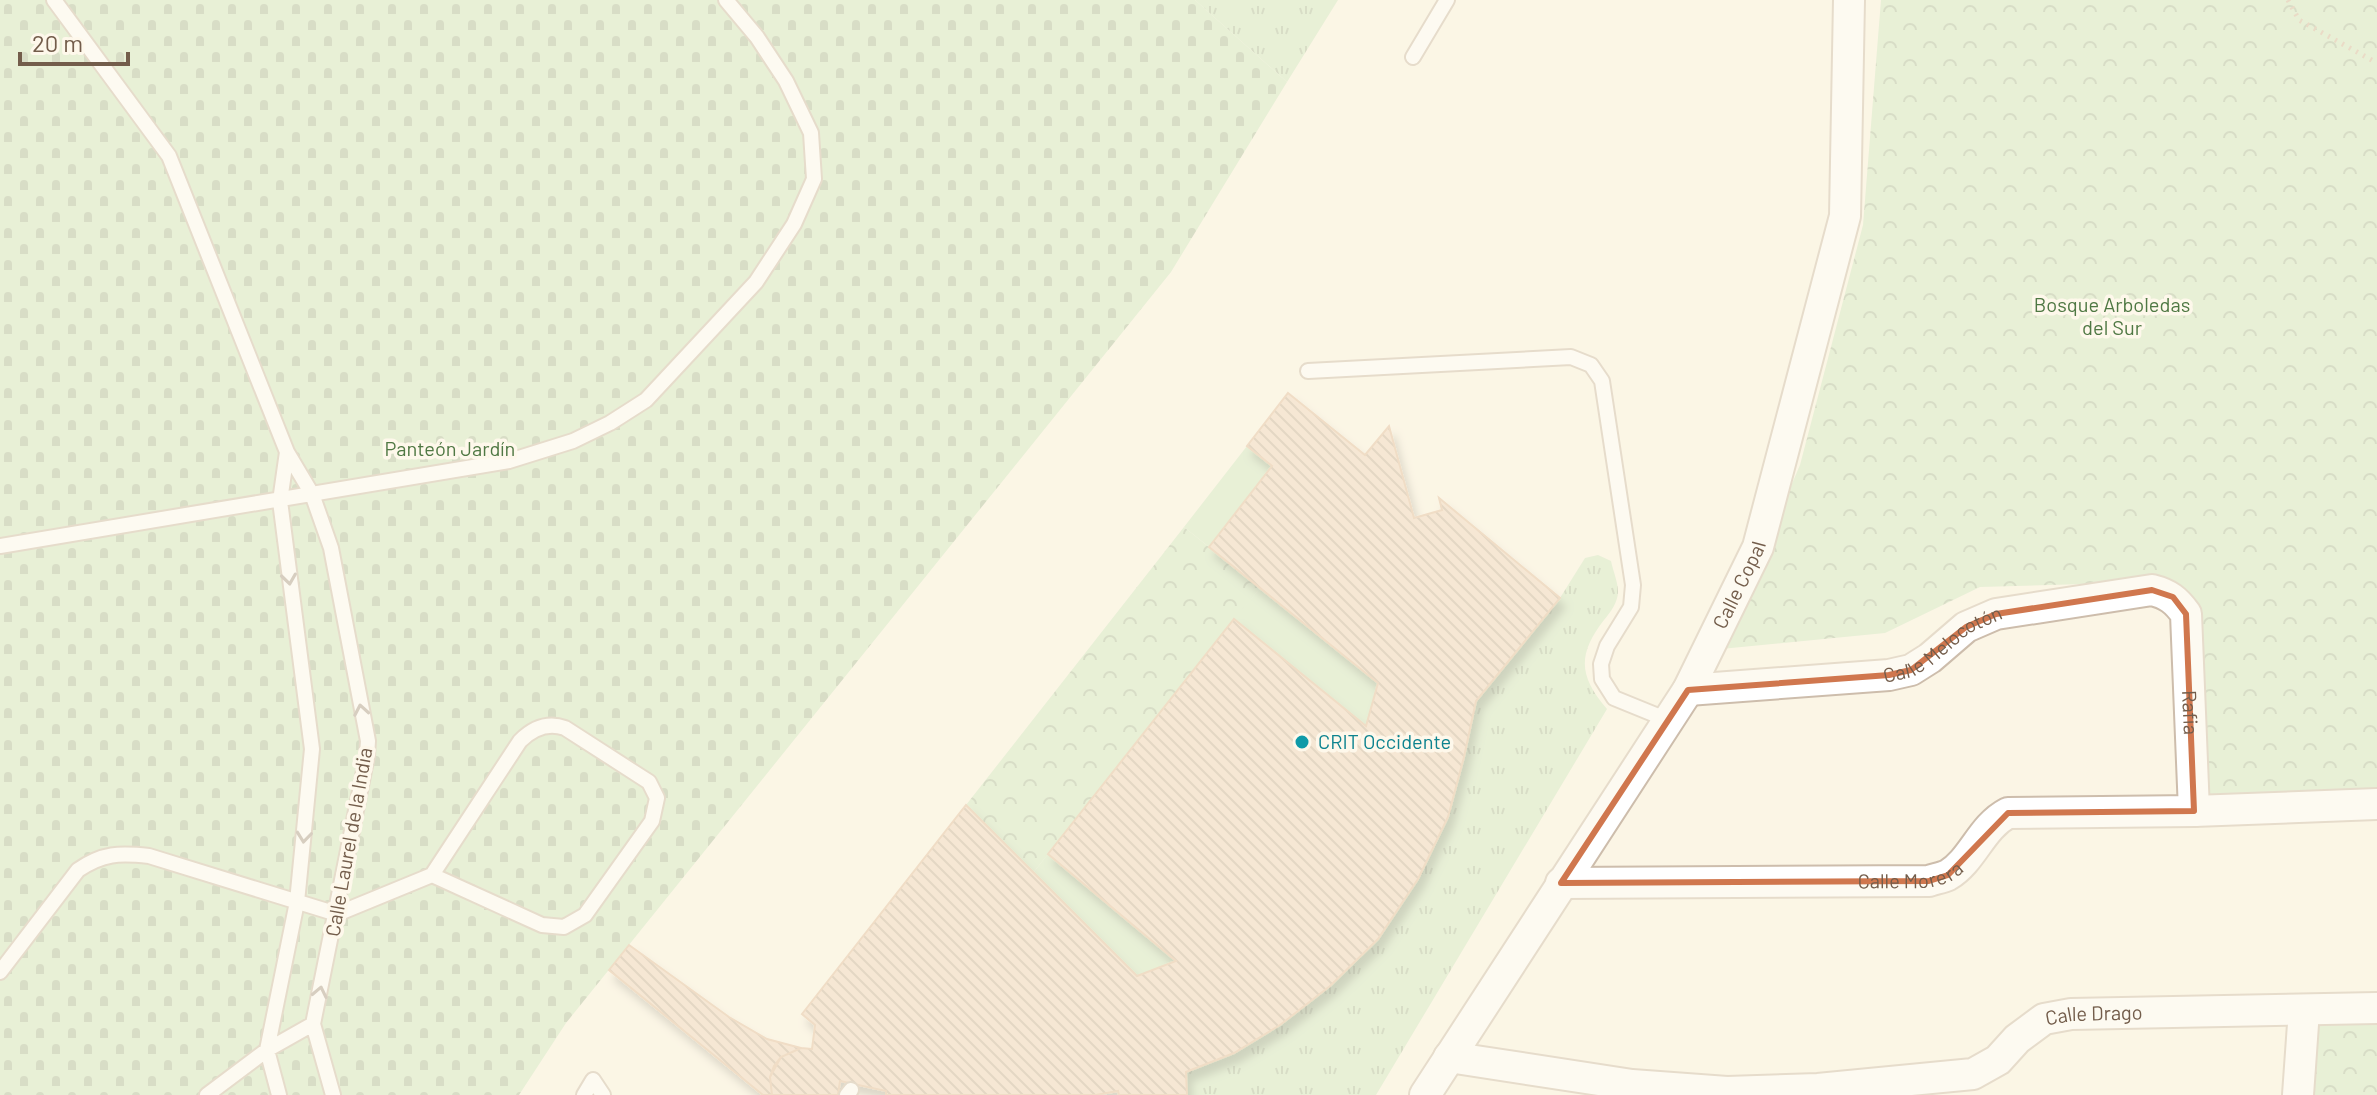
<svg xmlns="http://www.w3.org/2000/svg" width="2377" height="1095" viewBox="0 0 2377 1095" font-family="Barlow,sans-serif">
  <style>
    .grass { fill: url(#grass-tufts) }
    .cemetery { fill: url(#cemetery-stones) }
    .park { fill: url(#park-crowns) }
    .garden { fill: #d0e8c4 }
    .building { fill: url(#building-back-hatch); stroke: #e2be9f; stroke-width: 2; filter: url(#shadow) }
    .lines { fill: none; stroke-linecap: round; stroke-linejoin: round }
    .service-casing { stroke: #cdbdac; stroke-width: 18 }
    .minor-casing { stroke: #cdbdac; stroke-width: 34 }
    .path { stroke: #d5baa1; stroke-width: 5; stroke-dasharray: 2 6; stroke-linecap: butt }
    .service { stroke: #fff; stroke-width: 14 }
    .minor { stroke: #fff; stroke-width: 30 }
    .oneway { stroke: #ab9e93 }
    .marked { fill: none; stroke: #d0774e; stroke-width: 6; stroke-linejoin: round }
    .culture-dot { fill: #0f9aa8; stroke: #fef8eb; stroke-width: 3 }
    .labels { text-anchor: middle; stroke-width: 7; stroke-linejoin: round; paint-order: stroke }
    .park-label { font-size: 20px; fill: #4f7843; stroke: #fef8eb }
    .street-label { font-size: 20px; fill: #735d4b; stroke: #fef8eb }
    .culture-label { font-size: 20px; fill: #0d838f; stroke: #fef8eb; text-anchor: start }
  </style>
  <defs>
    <pattern id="grass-tufts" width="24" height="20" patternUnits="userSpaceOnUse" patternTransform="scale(2)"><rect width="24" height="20" fill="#d0e8c4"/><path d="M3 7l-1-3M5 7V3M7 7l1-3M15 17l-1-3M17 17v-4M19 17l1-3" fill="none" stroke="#adbfa1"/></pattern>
    <pattern id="cemetery-stones" width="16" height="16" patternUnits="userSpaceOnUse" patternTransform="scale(2)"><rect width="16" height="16" fill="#d0e8c4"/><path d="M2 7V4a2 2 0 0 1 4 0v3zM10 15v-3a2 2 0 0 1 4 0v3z" fill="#adbfa1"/></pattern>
    <pattern id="park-crowns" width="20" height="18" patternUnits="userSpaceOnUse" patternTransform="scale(2)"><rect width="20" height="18" fill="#d0e8c4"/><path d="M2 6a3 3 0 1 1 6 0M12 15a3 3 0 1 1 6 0" fill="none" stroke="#adbfa1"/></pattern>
    <pattern id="building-back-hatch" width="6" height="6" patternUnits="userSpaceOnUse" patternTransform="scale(2)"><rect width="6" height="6" fill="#f0d6be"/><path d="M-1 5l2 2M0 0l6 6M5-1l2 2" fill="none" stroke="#c7b19c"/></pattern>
    <filter id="shadow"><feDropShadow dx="5" dy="9" stdDeviation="4" flood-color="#0004"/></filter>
  </defs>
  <rect width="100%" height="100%" fill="#fbf5e5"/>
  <path class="grass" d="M1195 0H1338L1287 82Z
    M1598 555 1611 561C1613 571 1618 582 1618 592 1618 602 1610 613 1604 620 1577 655 1579 676 1607 709L1376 1095H1187L1186 1072 1234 1053 1280 1025 1330 986 1378 939 1418 879 1448 817 1464 757 1476 701 1560 598 1585 558Z"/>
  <path class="cemetery" d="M0 0H1195L1287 82 1171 272 566 1023 519 1095H0Z"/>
  <path class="park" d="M1881 0H2377V792L2203 801 2193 609 2156 582 1980 587 1885 633 1721 649 1800 465 1863 225Z
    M1184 527 1260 588 1033 873 966 805Z
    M2319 1018H2377V1095H2311Z"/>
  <path class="garden" d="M1247 446 1272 466 1209 547 1184 527Z
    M1260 588 1378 683 1366 726 1234 619Z
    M1048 854 1176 961 1137 976 1033 873Z"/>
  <path class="building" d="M1288 393 1365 455 1389 426 1414 518 1442 510 1439 498 1560 598 1476 701 1464 757 1448 817 1418 879 1378 939 1330 986 1280 1025 1234 1053 1186 1072 1187 1095H1119L1118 1091 1096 1095H886V1091L840 1081 838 1095H772L770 1077 781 1057 801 1048 812 1049 815 1025 802 1014 966 805 1137 976 1176 961 1048 854 1234 619 1366 726 1378 683 1209 547 1272 466 1247 446Z
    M629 945 729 1017 767 1039 801 1048 781 1057 774 1066 770 1077 772 1095H763L609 970Z"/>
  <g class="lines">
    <g class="service-casing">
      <path id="service" d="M54 0 169 156 287 452 312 494 331 548 368 741 367 756 313 1024 333 1095
        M1413 57 1447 0
        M1308 371 1571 357 1591 365 1602 381 1633 585 1631 607 1607 646 1601 664 1602 679 1614 698 1668 720
        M0 546 509 461 573 441 610 423 646 400 756 282 794 224 814 179 811 133 786 81 757 37 726 0
        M0 972 78 870C103 853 119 853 149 856L337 914 432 875 542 925 564 927 585 915 652 821 657 798 649 782 565 728C548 722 533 728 520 741L432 875
        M207 1095 267 1050 313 1024
        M279 1095 267 1050 297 902 312 749 280 501 287 452
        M584 1095 593 1080 603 1095
        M847 1095 851 1090"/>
    </g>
    <g class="minor-casing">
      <g id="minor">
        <path id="s1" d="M1688 690 1889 675 1911 670 1930 658 1966 627 1996 614 2152 590C2168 594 2176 600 2186 614L2194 811"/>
        <path id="s2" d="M1561 883 1929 881C1934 879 1942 878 1948 875 1973 860 1981 827 2008 813L2194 811 2377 804"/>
        <path id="s3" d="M1449 1057 1632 1085 1727 1092 1818 1089 1973 1074 1998 1060 2017 1039 2044 1019 2071 1014 2377 1008"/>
        <path id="s4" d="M1425 1095 1688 690 1758 547 1845 216 1849 0"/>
        <path d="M2298 1095 2304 1010"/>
      </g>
    </g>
    <path class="path" d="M2288 0 2299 20 2377 63"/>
    <use href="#service" class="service"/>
    <use href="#minor" class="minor"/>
  </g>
  <defs><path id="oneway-chevron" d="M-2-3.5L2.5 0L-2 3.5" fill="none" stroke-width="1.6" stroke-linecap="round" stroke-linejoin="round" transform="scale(2)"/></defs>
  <g class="oneway">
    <use href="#oneway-chevron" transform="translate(289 579) rotate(82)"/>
    <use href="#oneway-chevron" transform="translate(361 710) rotate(-100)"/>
    <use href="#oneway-chevron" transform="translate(304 837) rotate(96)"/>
    <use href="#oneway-chevron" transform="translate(320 992) rotate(-78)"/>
  </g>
  <path d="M0 0H2377V1095H0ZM2152 590 2173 597 2186 614 2194 811 2008 813 1948 875 1929 881 1561 883 1688 690 1889 675 1911 670 1966 627 1996 614Z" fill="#fbf5e5" fill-opacity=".55" fill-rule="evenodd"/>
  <path class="marked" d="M2152 590 2173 597 2186 614 2194 811 2008 813 1948 875 1929 881 1561 883 1688 690 1889 675 1911 670 1966 627 1996 614Z"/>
  <circle class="culture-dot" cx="1302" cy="742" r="8"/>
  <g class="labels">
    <g class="park-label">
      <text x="2112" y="312">Bosque Arboledas<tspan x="2112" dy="23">del Sur</tspan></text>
      <text x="450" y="456">Panteón Jardín</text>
    </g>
    <g class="street-label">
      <text dy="7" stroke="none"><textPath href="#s4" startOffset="600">Calle Copal</textPath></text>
      <text dy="7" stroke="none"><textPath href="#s1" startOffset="264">Calle Melocotón</textPath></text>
      <text dy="7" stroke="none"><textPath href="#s1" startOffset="626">Rafia</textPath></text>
      <text transform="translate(349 842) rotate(-80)" y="7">Calle Laurel de la India</text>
      <text dy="7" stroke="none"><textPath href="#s2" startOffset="350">Calle Morera</textPath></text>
      <text dy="7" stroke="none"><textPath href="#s3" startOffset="668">Calle Drago</textPath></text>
    </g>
    <g class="culture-label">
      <text x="1318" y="749">CRIT Occidente</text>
    </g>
  </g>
  <path d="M20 52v12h108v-12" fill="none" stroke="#735d4b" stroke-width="4"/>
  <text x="32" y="52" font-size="24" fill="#735d4b" stroke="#fef8eb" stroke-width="6" paint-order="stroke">20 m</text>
</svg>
